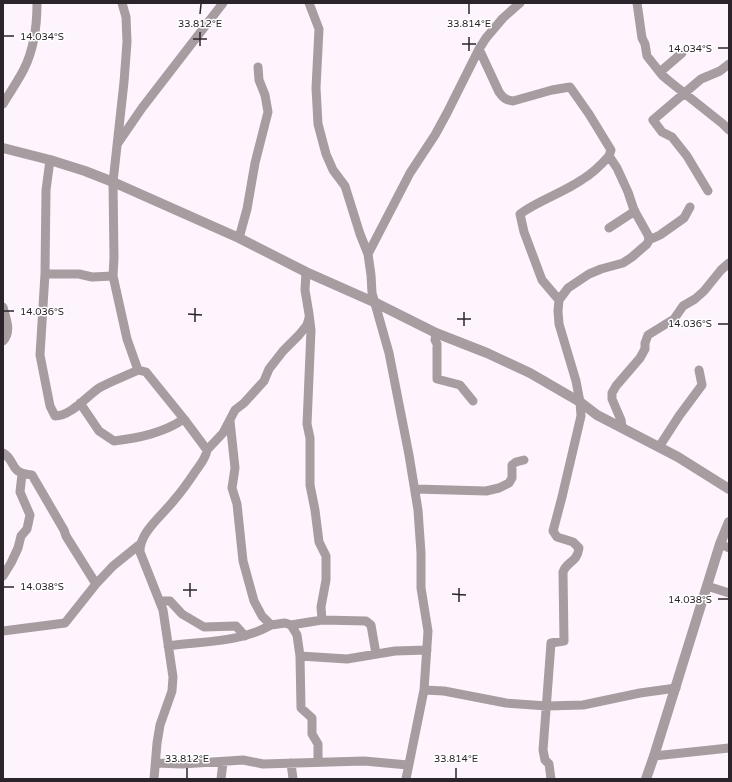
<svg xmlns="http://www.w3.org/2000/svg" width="732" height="782" viewBox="0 0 732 782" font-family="'Varela Round',sans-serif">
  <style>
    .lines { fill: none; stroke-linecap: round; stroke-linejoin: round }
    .minor { stroke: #a79c9f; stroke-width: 9 }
    .tertiary { stroke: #a79c9f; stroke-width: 10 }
    .ticks { fill: none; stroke: #2b252b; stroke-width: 1.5 }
    .ticks-label { font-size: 10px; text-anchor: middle; fill: #2b252b; stroke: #fff; stroke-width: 3; stroke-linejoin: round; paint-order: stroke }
  </style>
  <rect width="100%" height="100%" fill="#fef4fe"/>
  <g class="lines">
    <path class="minor" d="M122 3 126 17 127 42 124 82 113 182 114 258 113 276 127 339 138 370 146 372 184 419 207 450C206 458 200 465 195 472 189 481 182 491 175 499 164 514 139 532 140 552L163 610 173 677 172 691 160 725 157 743 154 779
      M309 3 319 29 316 88 318 124 326 154 333 170 345 186 360 234 368 254 371 275 372 293 389 353 409 455 418 510 421 553V588L428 631 424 690 406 779
      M637 3 642 38 645 44 647 56 662 75 669 81 723 124 729 130
      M479 49 499 92C503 98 506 100 513 101L552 90 570 87 589 114 611 150 609 156 617 168 628 192 634 210 648 235 649 240 647 244 632 257 623 263 601 269 589 274 568 288 559 300 558 311 559 324 576 381 580 402 581 416 562 497 553 531 557 537 573 542 579 548C577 563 567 561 563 572L564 641 551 643 543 750 545 760 549 764 551 779
      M660 72 682 53
      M3 104C10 92 18 81 24 69 34 49 37 25 37 3
      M118 143 142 108 223 3
      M50 160 46 190 45 274 40 355 50 406 55 416C71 416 87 396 99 388 111 381 126 376 138 370
      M708 191 687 156 672 137 662 132 653 120 701 79 720 71 729 64
      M609 228 635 211
      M239 238 247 209 255 163 268 112 265 95 259 80 258 67
      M649 240 660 235 684 218 690 207
      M368 254 410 173 435 135 447 113 479 49 486 38 503 18 520 3
      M306 272 305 290 309 314 311 330 307 424 310 438V485L315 510 319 542 326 556V580L321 607 322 620
      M45 274H79L92 277 113 276
      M559 300 542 280 524 232 520 214C539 200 563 193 583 179 593 173 601 165 609 156
      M3 307C6 319 12 331 3 341
      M436 333 435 340 437 344V379L460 385 473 401
      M80 403 99 431 114 441C139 438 163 433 184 419
      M230 421 235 468 232 488 237 504 243 561 254 601 262 616 271 625 285 623 291 625 297 635 300 656 301 708 312 718V734L318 744V762
      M622 427 621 420 612 399V393L616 386 640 358 645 349V343L648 335 674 319 683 306 695 299 704 291 721 270 729 263
      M659 447 679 416 702 385 699 370
      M207 450 223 433 235 410 244 403 264 381 269 369 283 351 299 335 307 325 309 318
      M3 453C17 461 8 473 32 475L64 530 66 536 96 584
      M415 489 486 491 499 488 509 483 512 478V465L516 462 524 460
      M720 544 729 548
      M3 576 11 563 18 548 21 536 27 529 30 515 20 492 22 474
      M707 586 729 593
      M160 601H170L182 614 204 627 236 626 245 636
      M291 625 322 620 366 621 371 625 376 654
      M3 631 65 623 96 584 113 566 139 545
      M168 646C203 641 239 643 271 625
      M300 656 347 659 395 651 427 650
      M424 690 444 691 506 703 547 706 583 705 640 693 676 688
      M654 756 729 748
      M156 763 182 764 243 760 263 764 364 761 408 765
      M291 763 293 779
      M221 779 223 762"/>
    <path class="tertiary" d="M3 148 50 160 85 171 113 182 239 238 306 272 376 303 436 333 487 353 530 373 580 402 597 415 678 457 729 489
      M646 779 654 756 720 544 729 522"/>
  </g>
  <path class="ticks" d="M200 14 201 4M469 14V4M4 36H14M193 39H207M462 44H476M200 46V32M718 48H728M469 51V37M4 311H14M188 314 202 315M457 319H471M195 322V308M718 324H728M464 326V312M4 587H14M183 590H197M452 594 466 595M190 597V583M718 599H728M459 602V588M187 778V768M456 778V768"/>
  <g class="ticks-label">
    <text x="200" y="27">33.812°E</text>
    <text x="469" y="27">33.814°E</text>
    <text x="42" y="40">14.034°S</text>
    <text x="690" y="52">14.034°S</text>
    <text x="42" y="315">14.036°S</text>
    <text x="690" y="327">14.036°S</text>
    <text x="42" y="590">14.038°S</text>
    <text x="690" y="603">14.038°S</text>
    <text x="187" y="762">33.812°E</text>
    <text x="456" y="762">33.814°E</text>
  </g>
  <rect width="732" height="782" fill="none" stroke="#2b252b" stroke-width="8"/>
</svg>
